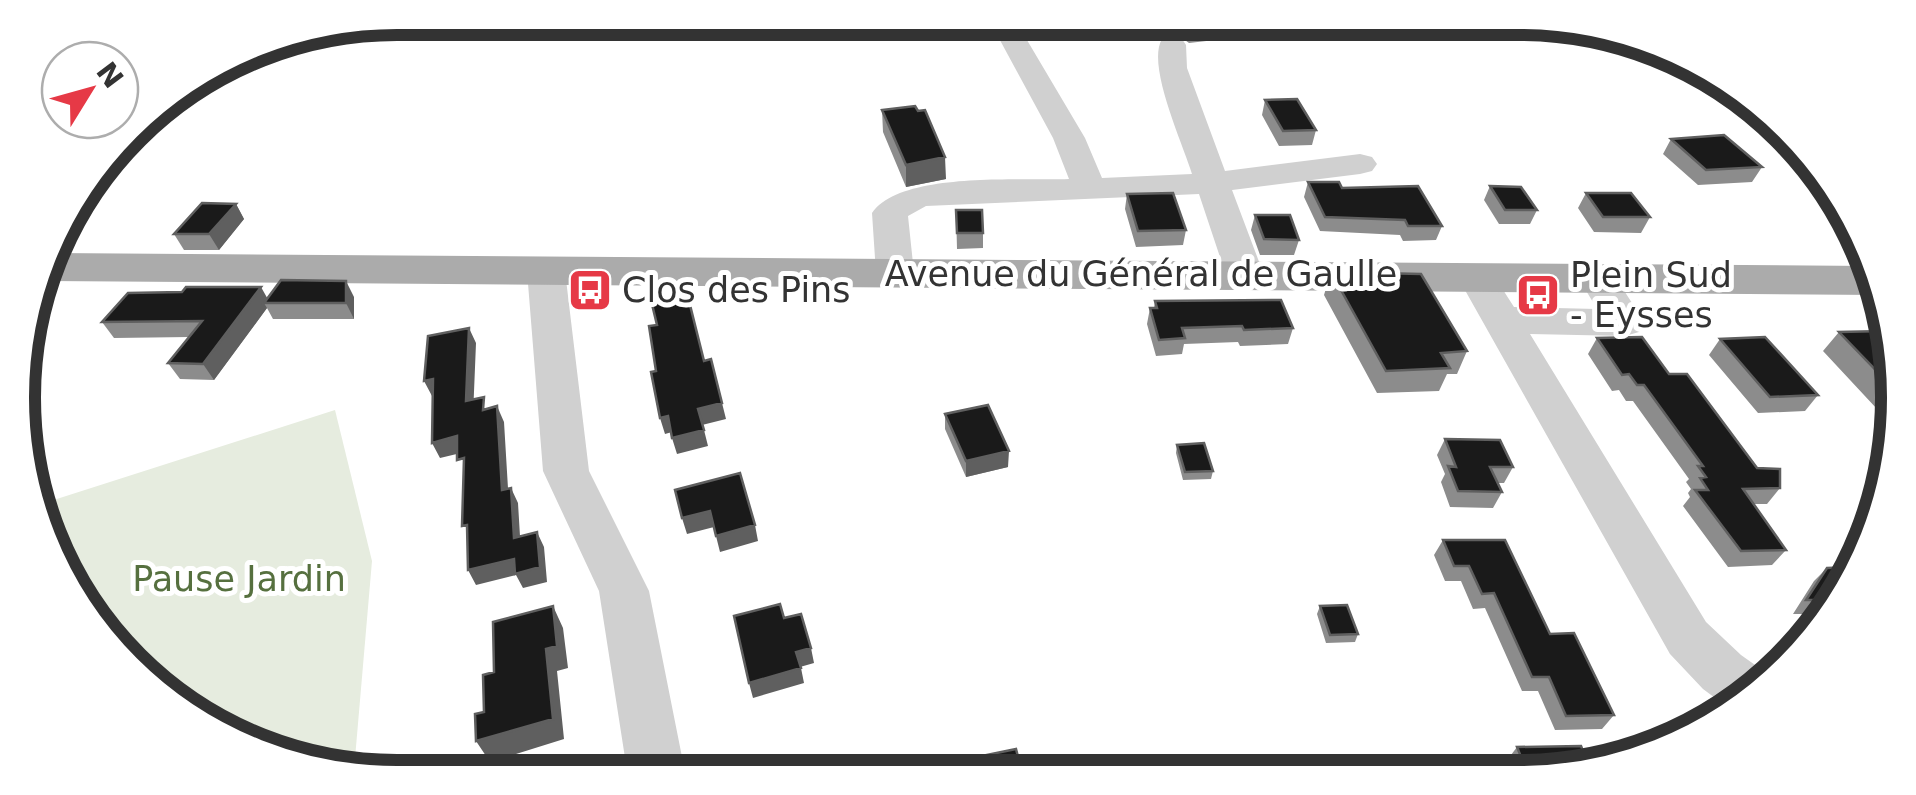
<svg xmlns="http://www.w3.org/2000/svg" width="1916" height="795" viewBox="0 0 1916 795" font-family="'DejaVu Sans',sans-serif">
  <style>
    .green { fill: #e6ecdf }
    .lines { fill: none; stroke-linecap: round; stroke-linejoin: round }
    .minor { fill: #d0d0d0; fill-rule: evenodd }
    .major { fill: #ababab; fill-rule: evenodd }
    .wall { fill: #8c8c8c }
    .shaded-wall { fill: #5f5f5f }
    .building { fill: #1a1a1a; stroke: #5f5f5f; stroke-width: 2.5 }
    .labels { text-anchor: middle; stroke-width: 10; stroke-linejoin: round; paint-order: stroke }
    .street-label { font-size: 35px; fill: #333; stroke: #fff }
    .poi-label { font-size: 35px; fill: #333; stroke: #fff; text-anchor: start }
    .park-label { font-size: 35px; fill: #56703f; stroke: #fff }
    .rim { fill: none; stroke: #333; stroke-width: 12 }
  </style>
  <rect width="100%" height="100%" fill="#fff"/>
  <path class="green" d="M335 410 372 561 354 770 276 758 166 699 69 588 38 505Z"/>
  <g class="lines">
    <path class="minor" d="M988 18H1014L1085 138 1102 178 1192 174C1183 144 1146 65 1162 39H1182L1186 45 1187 68 1225 171 1360 154 1372 157 1377 164 1372 171 1360 174 1232 190 1264 275 1258 283 1245 287 1232 283 1226 275 1199 194 926 206 908 216 914 273 908 281 895 285 882 281 876 273 872 213C901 171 1021 181 1069 179L1053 138Z
      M546 259 559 263 565 271 589 471 649 591 686 777H628L599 591 543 471 527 271 533 263Z
      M1476 264 1489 268 1514 307 1597 309 1578 277 1584 269 1597 265 1610 269 1645 323 1639 332 1625 336 1530 334 1706 622 1741 655 1772 677 1769 684 1730 709 1703 689 1670 654 1457 276 1463 268Z"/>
    <path class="major" d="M53 253 1869 266 1877 295 48 281 44 280Z"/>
  </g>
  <path class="wall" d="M1165 18H1210L1218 26 1215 40 1189 43 1178 35Z
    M1265 100 1316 130 1312 145 1279 146 1262 115Z
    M882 110 946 179 906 187 883 132Z
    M1671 139 1762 167 1752 182 1698 185 1663 154Z
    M1308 182 1342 188 1442 226 1436 240 1403 241 1400 235 1320 231 1304 197Z
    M1490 186 1537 210 1530 224H1499L1484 200Z
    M1586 193 1650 217 1641 233 1594 232 1578 208Z
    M1127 194 1186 230 1183 245 1136 247 1125 209Z
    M236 204 244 219 219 250H184L174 234Z
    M956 210 983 233V248L957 249Z
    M1255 215 1299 240 1294 255H1260L1251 230Z
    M1331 272 1467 351 1457 374H1447L1439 391 1377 393 1324 295Z
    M182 292 267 298 354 297V319H273L267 308 214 380 180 379 168 363 189 337 114 338 102 322Z
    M1155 301 1293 328 1288 344 1240 346 1238 342 1184 344 1182 354 1156 356 1147 324 1150 308H1154Z
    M1839 332 1898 372 1891 424 1823 351Z
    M1597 338 1669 374 1757 468 1780 488 1767 504H1754L1786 550 1772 565 1728 567 1683 506 1690 497 1688 493 1691 489 1686 482 1689 479 1633 401H1626L1619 390 1612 391 1588 354Z
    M1720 339 1818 395 1805 411 1758 413 1709 355Z
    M945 414 1008 467 966 477 945 429Z
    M1445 439 1513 467 1504 483H1498L1502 492 1493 508 1450 507 1441 482 1445 474 1437 455Z
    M1177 445 1213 471 1211 479 1183 480 1176 453Z
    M1443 540 1550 634 1614 715 1602 729 1555 730 1538 691H1522L1485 608 1473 609 1461 581H1445L1434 555Z
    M1855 567 1834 609 1795 653 1787 648 1804 621 1812 614H1793L1814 581 1827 568Z
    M1320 606 1358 634 1355 642 1326 643 1317 614Z
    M1517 747 1569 774H1519L1511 755Z"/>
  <path class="shaded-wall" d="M945 157 946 179 906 187V165Z
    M236 204 244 219 219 250 209 234Z
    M346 281 354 297V319L346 303Z
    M261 287 270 303H264L267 308 214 380 203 364Z
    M469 328 476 343 473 416 466 401Z
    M433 379 432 396 424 381Z
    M722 403 726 419 702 425 698 409Z
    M497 406 504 422 509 505 502 490Z
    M668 416 672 432 665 434 660 418Z
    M704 430 708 446 677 454 672 438Z
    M457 436 465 452 440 458 432 443Z
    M1009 451 1008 467 966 477V461Z
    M511 488 518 503 521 553 514 538Z
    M710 511 714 527 687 534 682 518Z
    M755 525 758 541 720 552 716 536Z
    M537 532 544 547 547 582 523 588 516 575 476 585 468 570 514 559Z
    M553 606 563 628 568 668 557 671 564 739 490 762 476 741 546 649Z
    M811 648 814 663 800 667 796 652Z
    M801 668 804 683 753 698 749 683Z"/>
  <path class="building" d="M1177 18H1210L1218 26 1191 29Z
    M1297 99 1316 130 1283 131 1265 100Z
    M915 106 918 111 925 110 945 157 906 165 882 110Z
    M1724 135 1762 167 1706 170 1671 139Z
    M1308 182H1339L1342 188 1418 186 1442 226H1408L1405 220 1325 217Z
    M1490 186 1521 187 1537 210H1505Z
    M1173 193 1186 230 1138 231 1127 194Z
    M1586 193H1631L1650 217H1603Z
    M202 203 236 204 209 234H174Z
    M956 210H982L983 233H957Z
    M1255 215H1290L1299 240 1264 239Z
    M1331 272 1421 274 1467 351 1441 353 1450 368 1386 371Z
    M281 280 346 281V303H264Z
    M186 287H261L203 364 168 363 202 321 102 322 128 293 182 292Z
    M687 293 704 361 711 359 722 403 698 409 704 430 672 438 668 416 660 418 651 372 656 371 649 326 657 325 651 300Z
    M1281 300 1293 328 1244 330 1242 326 1182 328 1185 338 1159 340 1150 308H1157L1155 301Z
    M469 328 466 401 484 397 483 410 497 406 502 490 511 488 514 538 537 532 540 567 515 574 514 559 468 570 467 525 462 526 464 458 457 460V436L432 443 433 379 424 381 428 336Z
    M1886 331 1898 372 1895 390 1839 332Z
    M1642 337 1669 374H1687L1757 468 1780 469V488L1743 489 1786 550 1741 551 1695 490H1708L1700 478 1706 477 1698 466H1703L1644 385H1637L1629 374 1622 375 1597 338Z
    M1765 337 1818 395 1770 397 1720 339Z
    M988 405 1009 451 966 461 945 414Z
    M1445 439 1500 440 1513 467H1490L1502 492 1458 491 1448 466 1456 467Z
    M1204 443 1213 471 1185 472 1177 445Z
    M740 473 755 525 716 536 710 511 682 518 675 490Z
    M1443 540H1505L1550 634 1574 633 1614 715 1566 716 1549 677H1532L1494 593 1482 594 1469 566H1454Z
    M1855 567 1839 600H1806L1827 568Z
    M780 604 784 618 801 614 811 648 796 652 801 668 749 683 734 616Z
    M1347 605 1358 634 1330 635 1320 606Z
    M553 606 557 646 546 649 553 719 476 741 475 714 484 712 483 675 494 672 493 622Z
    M1820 606 1831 612 1810 637 1803 633Z
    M1581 746 1590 768 1569 774H1528L1517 747Z
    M1016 749 1023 776H946L943 764Z
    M1193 765 1199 775H1159Z"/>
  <defs>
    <g id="bus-square" transform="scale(2.25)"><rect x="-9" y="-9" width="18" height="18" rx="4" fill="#e63946" stroke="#fff"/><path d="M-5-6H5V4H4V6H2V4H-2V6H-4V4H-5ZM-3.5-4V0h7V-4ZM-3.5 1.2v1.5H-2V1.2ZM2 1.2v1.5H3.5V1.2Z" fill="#fff"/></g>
  </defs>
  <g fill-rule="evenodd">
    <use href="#bus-square" x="590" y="290"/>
    <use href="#bus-square" x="1538" y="295"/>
  </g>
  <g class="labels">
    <g class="street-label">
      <text x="1141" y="286">Avenue du Général de Gaulle</text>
    </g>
    <g class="poi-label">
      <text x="1570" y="287">Plein Sud<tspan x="1570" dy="40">- Eysses</tspan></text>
      <text x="622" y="302">Clos des Pins</text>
    </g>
    <g class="park-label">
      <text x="239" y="591">Pause Jardin</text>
    </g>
  </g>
  <path d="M0 0H1916V795H0ZM397 35H1519A362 362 0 0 1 1881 397V398A362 362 0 0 1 1519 760H397A362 362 0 0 1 35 398V397A362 362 0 0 1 397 35Z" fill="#fff" fill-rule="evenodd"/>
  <path class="rim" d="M397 35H1519A362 362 0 0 1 1881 397V398A362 362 0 0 1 1519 760H397A362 362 0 0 1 35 398V397A362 362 0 0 1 397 35Z"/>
  <g transform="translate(90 90) rotate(53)"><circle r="48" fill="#ffffff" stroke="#adadad" stroke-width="2.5"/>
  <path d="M0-8L18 38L0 25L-18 38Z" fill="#e63946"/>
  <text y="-15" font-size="28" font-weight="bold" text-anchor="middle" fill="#333333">N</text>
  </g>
</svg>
